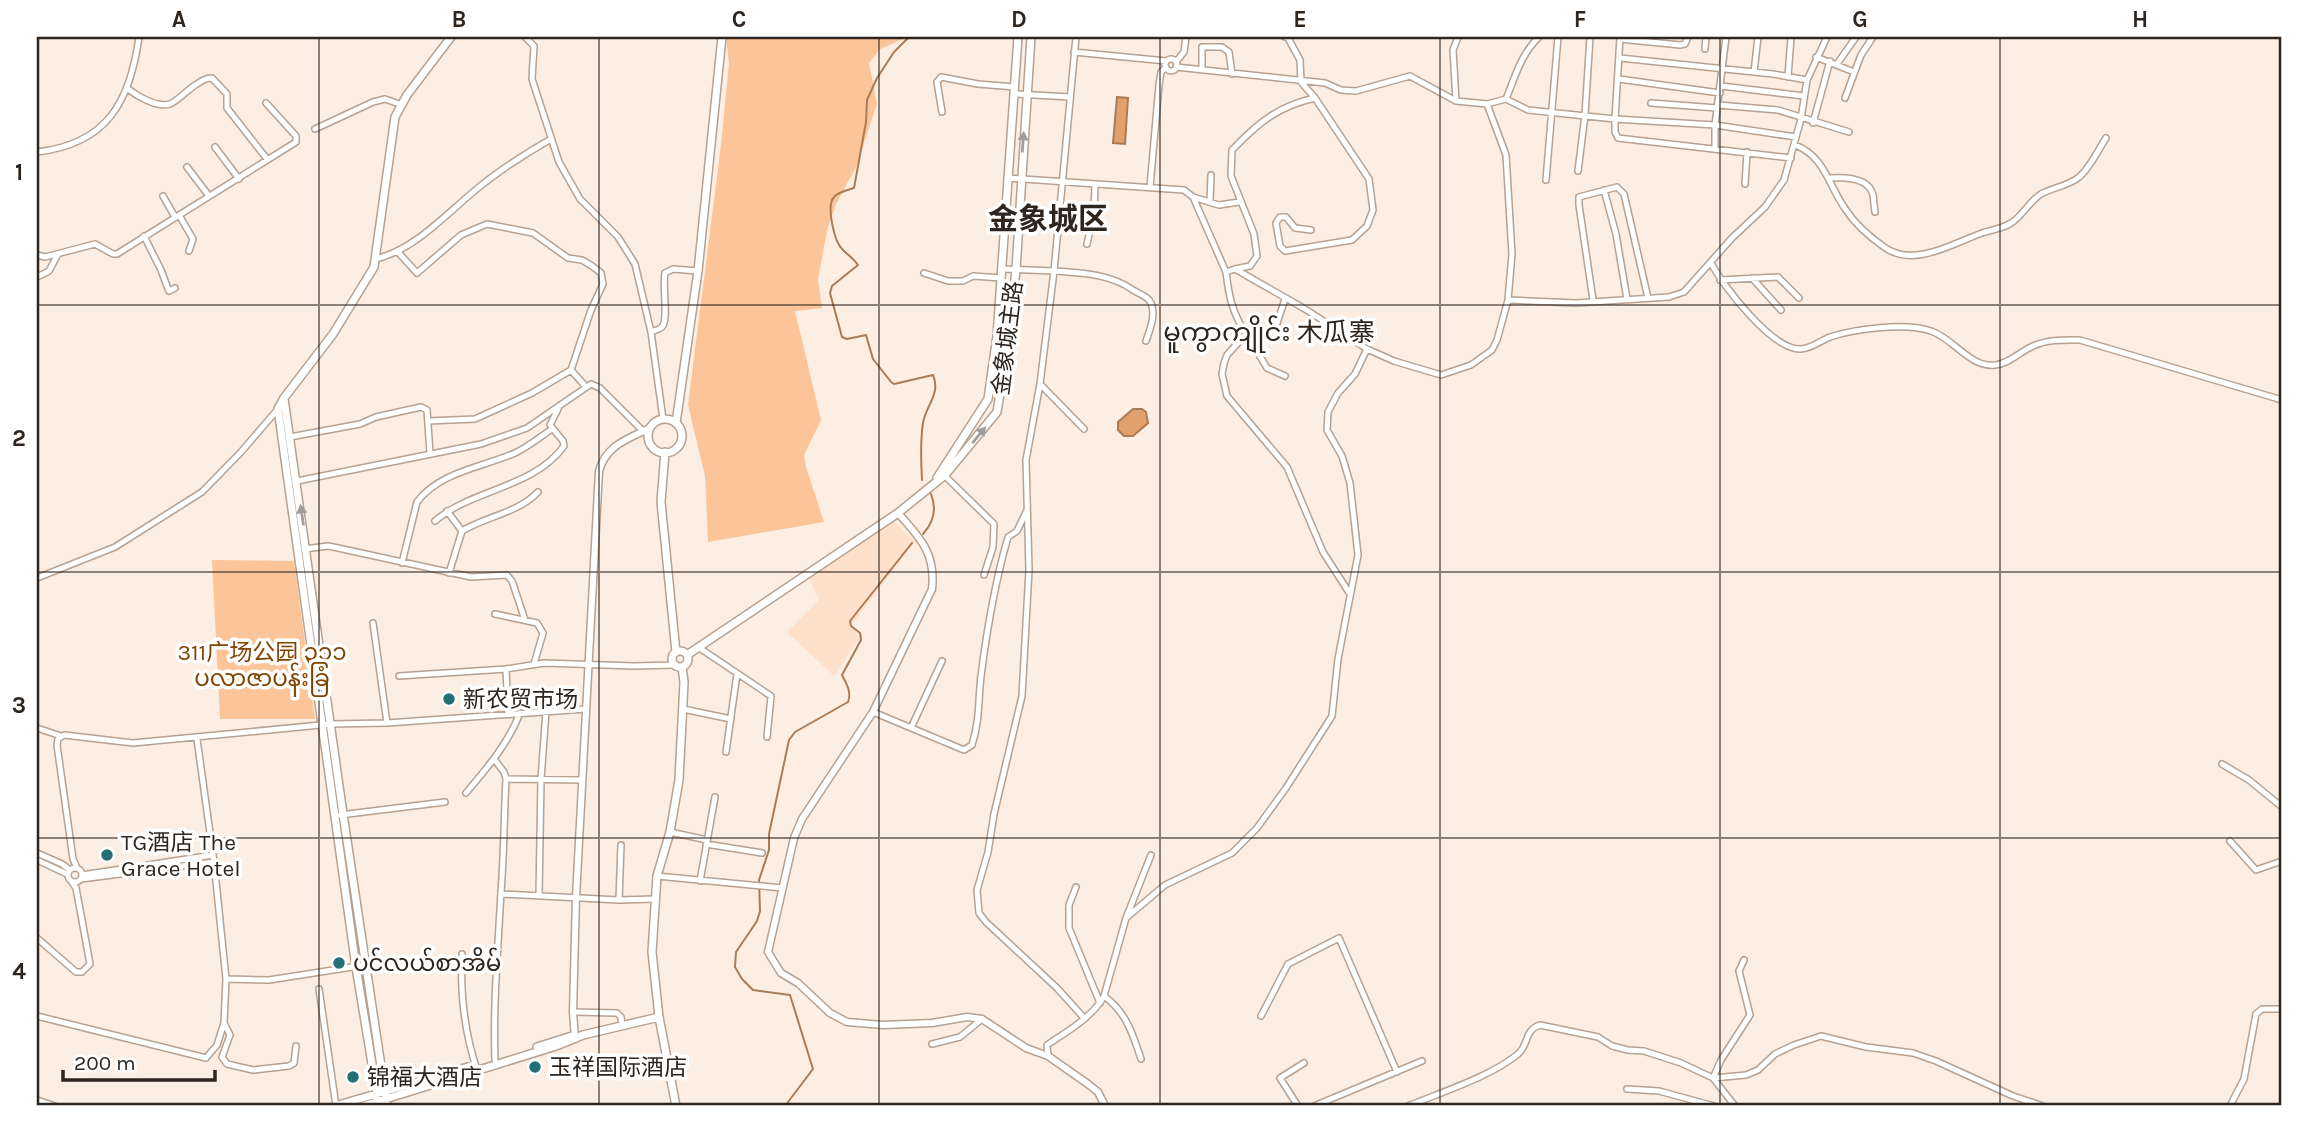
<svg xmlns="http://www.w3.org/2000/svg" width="2319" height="1143" viewBox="0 0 2319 1143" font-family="Karla,'Noto Sans SC','Noto Sans Myanmar',sans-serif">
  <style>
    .built { fill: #ffe1cb }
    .green { fill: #fcc599 }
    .water { fill: #e1a06c; stroke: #ab7b55; stroke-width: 2 }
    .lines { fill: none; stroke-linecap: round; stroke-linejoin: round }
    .stream { stroke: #ab7b55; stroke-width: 2 }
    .minor-casing { stroke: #b7a190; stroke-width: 8 }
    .tertiary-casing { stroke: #b7a190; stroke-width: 9 }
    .secondary-casing { stroke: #b7a190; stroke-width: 10 }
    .minor { stroke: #fff; stroke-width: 5 }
    .tertiary { stroke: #fff; stroke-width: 6 }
    .secondary { stroke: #fff; stroke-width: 7 }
    .oneway { fill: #a19d9a }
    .grid { fill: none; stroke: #2e251f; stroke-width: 2; stroke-opacity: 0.55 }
    .poi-dot { fill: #246e76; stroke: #fff; stroke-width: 2.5 }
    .labels { text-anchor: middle; stroke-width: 7; stroke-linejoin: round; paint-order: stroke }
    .street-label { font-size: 23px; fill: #2e251f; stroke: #fff }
    .park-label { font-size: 23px; fill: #7f4400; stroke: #fff }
    .poi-label { font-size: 23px; fill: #2e251f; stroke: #fff; text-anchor: start }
    .quarter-label { font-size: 26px; fill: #2e251f; stroke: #fff }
    .district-label { font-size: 30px; font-weight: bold; fill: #2e251f; stroke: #fff }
    .neatline { fill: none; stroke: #2e251f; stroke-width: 2.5 }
    .grid-label { font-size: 23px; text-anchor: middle; font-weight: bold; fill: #2e251f }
  </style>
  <rect width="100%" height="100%" fill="#fceee3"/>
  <path class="built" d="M894 521 915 542 852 624 859 639 834 676 787 632 819 600 808 576Z"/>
  <path class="green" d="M726 37H908L880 49 869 63 877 104 856 167 836 204 827 230 818 280 822 308 795 311 821 420 804 455 806 467 824 522 708 542 705 476 688 405 721 145 729 63Z
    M212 560 294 561 315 719H220Z"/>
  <path class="water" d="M1117 97 1128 98 1125 144 1113 143Z
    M1133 409H1142L1146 412 1148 423 1133 436H1124L1118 430V422Z"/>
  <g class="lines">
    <path class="stream" d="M909 37 894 52 877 78 867 100 866 122 854 188C847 190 838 192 834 197 826 206 834 242 843 250 848 255 853 258 858 265L832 286 830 293 842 337 847 339 866 335 873 359 891 382 894 384 933 375C941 394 926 405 923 423 920 442 921 462 922 480
      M923 534C934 522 937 509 931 494
      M785 1106 813 1069 790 995 753 990 742 979 735 967 736 952 757 921 760 911 759 880 769 850V834L789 740 795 732 848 702C852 692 846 683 842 675L861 640 860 633 851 626 850 621 912 543"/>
    <g class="minor-casing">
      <path id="minor" d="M525 37 534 46 532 79 559 162 580 199 618 237 635 264 651 332 663 419
        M1076 37 1054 271C1083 273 1110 274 1133 290 1139 294 1148 296 1151 303 1156 315 1150 329 1146 341
        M1285 37 1288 38 1300 60 1301 82 1315 98 1369 179 1373 210 1367 226 1352 240 1285 251 1280 246 1276 223 1280 217H1286L1295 228 1311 230
        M1620 37 1615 119V132L1618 138 1791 158
        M1620 39 1680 45 1685 44 1688 37
        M1705 49 1706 37
        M1074 52 1166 61
        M1816 57 1854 72
        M1620 58 1773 74 1807 80
        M1165 65a6 6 0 1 1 12 0a6 6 0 1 1-12 0Z
        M1176 62 1184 52 1186 37
        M1837 64 1856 37
        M1176 67 1325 83 1341 90 1356 91 1410 76 1456 101 1487 104 1506 99 1528 110 1615 119 1715 125 1796 137
        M1202 70V47H1222L1229 52 1232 74
        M1754 72 1758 37
        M1788 77 1791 37
        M1619 79 1720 93
        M1721 86 1804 96
        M128 89C137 96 157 108 170 104 179 100 188 89 197 84 203 80 206 78 212 78L227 94V108L267 159
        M1014 94 1070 97
        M1845 98 1861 55 1873 37
        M1506 99C1515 77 1521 54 1539 37
        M1456 101 1453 50 1458 37
        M1651 103 1717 108
        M1718 105 1778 110 1849 132
        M942 112 937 82 941 77 978 84 1015 87
        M1813 123 1830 61
        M315 129 373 102 385 99 402 105
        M1795 145C1825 156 1829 187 1846 210 1855 224 1870 237 1884 247 1914 269 1955 242 1985 232 1996 229 2005 228 2014 221 2024 213 2030 201 2041 194 2053 187 2069 186 2079 177 2090 168 2098 150 2106 138
        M215 147 239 179
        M1715 148V125L1726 37
        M37 152C107 144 130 102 139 37
        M187 167 209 196
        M1578 171 1585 115 1590 37
        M1007 178 1184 190 1193 197 1226 272 1235 269 1305 309 1367 349 1394 361 1441 375 1471 365 1492 350 1497 340 1508 300 1512 254 1506 155 1487 104
        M1829 178C1843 177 1869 177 1873 195 1874 201 1874 207 1875 212
        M1546 180 1558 37
        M1745 184 1747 152
        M1150 187 1159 85 1161 72 1166 67
        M1604 190 1616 234 1627 299
        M163 196 175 217
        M1193 197 1219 205 1239 202
        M1210 201 1211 175
        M179 215 193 239 189 251
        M144 236 161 270 168 289 169 291 175 288
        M1087 244 1094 212 1095 185
        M397 251 417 273 461 235 487 224 533 233 568 258 582 260 592 266 601 273 603 284 591 310 571 370 586 387
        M37 255 45 257 95 244 113 254H117L296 142V136L266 103
        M375 259C414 251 448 212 478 188 501 169 525 154 551 139
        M1711 263C1723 286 1773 351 1801 349 1812 348 1820 341 1830 337 1855 329 1905 322 1931 331 1953 338 1970 368 1995 365 2009 364 2021 351 2033 346 2049 339 2064 340 2080 340L2282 400
        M1002 269 1054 271 1040 384 1026 460 1029 570 1022 696 994 814 988 852 977 890 979 913 986 922 1057 988 1084 1018
        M1235 269 1250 266 1257 256 1254 234 1231 176 1232 150C1258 123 1278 106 1315 98
        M1226 272C1229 297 1232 312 1246 334L1227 355 1224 363 1222 374 1227 396 1287 467 1323 552 1350 594
        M924 273 948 281H963L973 276 1001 278
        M37 277 49 271 58 254
        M1752 278 1781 310
        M1720 280 1778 277 1799 298
        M1508 300 1576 303 1669 297 1684 292 1732 238 1765 207 1784 180 1801 119 1807 80 1827 37
        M1593 300 1579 205V197L1617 187 1624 194 1648 298
        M651 332C654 331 660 329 662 327 669 320 662 286 665 273L673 269 698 271
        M1246 334 1253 335 1276 326 1285 299
        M1253 335 1255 348 1267 368 1285 376
        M1040 384 1084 429
        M428 421 475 419 532 393 571 370
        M290 437 360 424 376 417 421 407 427 410 430 453
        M943 474 994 524 993 547 984 575
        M297 481 481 444 527 428 591 384 600 388 643 431
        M447 511 462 531
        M435 521C472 489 534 488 564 446L563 441 550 425 558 409
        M304 549 328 546 338 548 471 577 507 575 512 581 525 620
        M402 563 417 502C439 472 483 467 515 453 528 447 540 437 552 429
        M449 573 462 531C487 516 518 513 538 492
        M37 578 115 547 202 492 241 452 278 409
        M495 614 537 623 543 633 534 664
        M373 623 387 723
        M698 647 771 696 767 737
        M506 669 508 714
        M399 676 506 669 544 663 634 666 674 665
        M683 709 731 719
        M873 712 964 750 972 745C980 719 978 702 981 676 987 629 995 582 1008 537L1017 531 1027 510
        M37 728 61 736
        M911 728 942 661
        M726 752 737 674
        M494 759 504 772 506 779C504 817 504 855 501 892 498 948 493 1004 495 1060
        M2222 764 2249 780 2282 807
        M506 779 582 780
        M466 793C487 768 508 744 520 713
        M340 815 445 802
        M670 832 707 840
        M2230 841 2256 870 2282 861
        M706 844 762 853
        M37 853 62 864 70 870
        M37 860 67 874
        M68 875a7 7 0 1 1 14 0a7 7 0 1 1-14 0Z
        M77 868 73 859 57 745 58 739 64 735 133 743 331 724 387 723 586 709
        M82 875 213 855
        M657 876 782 888
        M81 879 214 862
        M700 881 715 797
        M1076 887 1069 905V928L1100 1003
        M501 894 619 900 655 899
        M539 895 541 779 546 711
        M619 900 621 845
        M1126 918 1165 885 1232 853 1257 828 1286 788 1332 716 1338 659 1358 555 1350 483 1342 456 1327 430 1328 412 1338 393 1355 374 1367 349
        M37 938 76 972H82L90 964 76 888 72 882
        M462 954C460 995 464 1031 477 1070
        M226 979 269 980 365 965
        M319 989 336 1106
        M1104 996C1126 1012 1133 1034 1141 1059
        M573 1012 617 1013 621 1017 622 1026
        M37 1016 206 1058 217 1045 224 1023 226 979 214 862 197 739
        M1261 1016 1288 964 1339 938 1397 1072
        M224 1023 230 1035 222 1057 227 1064 253 1070 289 1066 294 1063 296 1046
        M932 1044 960 1037 982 1019
        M1048 1056 1047 1045C1066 1032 1093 1017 1104 996L1126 918 1151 855
        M1713 1078 1746 1075 1758 1070 1775 1054 1794 1045 1821 1036 1866 1047 1913 1053 1936 1061 2013 1096 2043 1106
        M1713 1078 1721 1060 1750 1015 1739 971 1744 960
        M1627 1089 1659 1091 1714 1106
        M37 1100 55 1106
        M1298 1106 1280 1078 1304 1063
        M1314 1106 1422 1061
        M1408 1106C1442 1092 1490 1077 1518 1054 1529 1045 1524 1030 1540 1025L1598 1037 1612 1046 1628 1050 1644 1051 1681 1063 1713 1078 1735 1106
        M2230 1106 2244 1079 2256 1014 2262 1009H2282"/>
    </g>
    <g class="tertiary-casing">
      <path id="tertiary" d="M898 513C920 538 936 553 932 589L873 712 802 819 794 838 768 952 781 973 798 983 830 1013 847 1022 883 1025 932 1023 967 1017 982 1019 1026 1048 1048 1056 1088 1084 1098 1092 1105 1106
        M575 1039 573 1012 576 897 599 471C606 445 628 439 650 428"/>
    </g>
    <g class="secondary-casing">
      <path id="secondary" d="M284 399 343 814 387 1106
        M648 436a17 17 0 1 1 34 0a17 17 0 1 1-34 0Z
        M676 423 698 271 722 37
        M665 452 661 502 676 652
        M937 478 988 399 997 336 1018 37
        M672 659a8 8 0 1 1 16 0a8 8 0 1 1-16 0Z
        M687 655 898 513 945 475 997 412 1010 333 1016 269 1031 37
        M537 1047 572 1036
        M335 1106 468 1067
        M363 1106 556 1046 583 1035 659 1017
        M379 1106 356 967 278 409 284 398 333 334 374 267 395 117 407 95 451 37
        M676 1106 659 1017 652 952 657 876 670 832 679 780 684 682 682 667"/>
    </g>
    <use href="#minor" class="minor"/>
    <use href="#tertiary" class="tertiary"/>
    <use href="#secondary" class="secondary"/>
  </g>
  <defs><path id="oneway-solid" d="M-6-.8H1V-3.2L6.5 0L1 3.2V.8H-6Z" transform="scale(1.75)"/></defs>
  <g class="oneway">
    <use href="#oneway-solid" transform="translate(1023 142) rotate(-86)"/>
    <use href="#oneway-solid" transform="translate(979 435) rotate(-51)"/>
    <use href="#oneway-solid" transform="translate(302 515) rotate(-98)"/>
  </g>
  <path class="grid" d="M319 37V1106M599 37V1106M879 37V1106M1160 37V1106M1440 37V1106M1720 37V1106M2000 37V1106M37 305H2282M37 572H2282M37 838H2282"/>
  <g class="poi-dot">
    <circle cx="449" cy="699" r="7"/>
    <circle cx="107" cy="855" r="7"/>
    <circle cx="339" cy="963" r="7"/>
    <circle cx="535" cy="1067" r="7"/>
    <circle cx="353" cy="1077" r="7"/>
  </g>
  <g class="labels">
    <g class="street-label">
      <text transform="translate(1007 338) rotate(-83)" y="8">金象城主路</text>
    </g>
    <g class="park-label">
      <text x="262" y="660">311广场公园 ၃၁၁<tspan x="262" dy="26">ပလာဇာပန်းခြံ</tspan></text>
    </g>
    <g class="poi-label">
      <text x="463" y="707">新农贸市场</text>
      <text x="121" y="850">TG酒店 The<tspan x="121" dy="26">Grace Hotel</tspan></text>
      <text x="353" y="971">ပင်လယ်စာအိမ်</text>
      <text x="549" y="1075">玉祥国际酒店</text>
      <text x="367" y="1085">锦福大酒店</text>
    </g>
    <g class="quarter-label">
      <text x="1269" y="341">မူကွာကျိုင်း 木瓜寨</text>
    </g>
    <g class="district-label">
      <text x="1048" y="229">金象城区</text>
    </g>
  </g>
  <rect width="2319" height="1143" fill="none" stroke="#ffffff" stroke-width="77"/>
  <path d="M63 1070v10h152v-10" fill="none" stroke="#2e251f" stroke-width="3.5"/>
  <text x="74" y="1070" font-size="21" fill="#2e251f" stroke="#ffffff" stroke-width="5" paint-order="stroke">200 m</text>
  <rect x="38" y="38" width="2242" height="1066" class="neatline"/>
  <g class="grid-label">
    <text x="179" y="27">A</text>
    <text x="459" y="27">B</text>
    <text x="739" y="27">C</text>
    <text x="1019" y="27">D</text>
    <text x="1300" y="27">E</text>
    <text x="1580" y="27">F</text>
    <text x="1860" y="27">G</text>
    <text x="2140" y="27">H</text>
    <text x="19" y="180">1</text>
    <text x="19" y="446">2</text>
    <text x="19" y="713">3</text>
    <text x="19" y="979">4</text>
  </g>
</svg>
